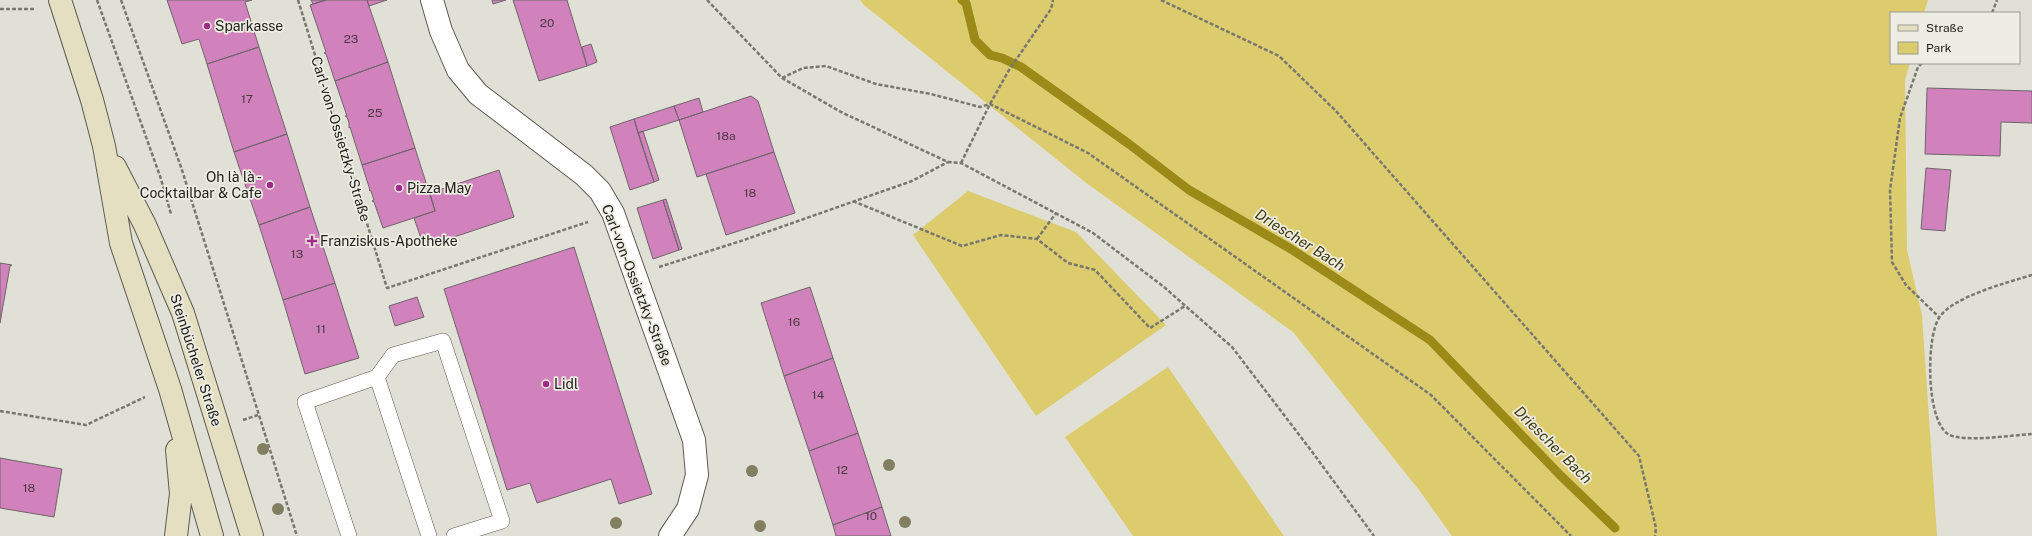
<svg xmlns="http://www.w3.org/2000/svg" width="2032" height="536" viewBox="0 0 2032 536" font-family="'Public Sans',sans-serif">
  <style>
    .green { fill: #ddcc6d }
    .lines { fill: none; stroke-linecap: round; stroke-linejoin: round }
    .stream { stroke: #9b8918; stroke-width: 9 }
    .building { fill: #d181bb; stroke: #6e666b }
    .lane-casing { stroke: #5c5a52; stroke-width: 16 }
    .street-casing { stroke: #5c5a52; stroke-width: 24 }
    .secondary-casing { stroke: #5c5a52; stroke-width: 24 }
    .path { stroke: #787871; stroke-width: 2.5; stroke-dasharray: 4 2; stroke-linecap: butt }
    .lane { stroke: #fff; stroke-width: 15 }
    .street { stroke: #fff; stroke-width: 22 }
    .secondary { stroke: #e5dfc1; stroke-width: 22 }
    .tree { fill: #827e61 }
    .poi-dot { fill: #9e2b86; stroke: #eeede3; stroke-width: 1.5 }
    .labels { text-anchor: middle; stroke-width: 3.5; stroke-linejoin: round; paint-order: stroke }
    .number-label { font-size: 12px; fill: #4c3844 }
    .poi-label { font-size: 14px; fill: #20201c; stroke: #eeede3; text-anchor: start }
    .street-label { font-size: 14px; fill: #20201c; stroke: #eeede3 }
    .water-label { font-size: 15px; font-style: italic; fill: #413a0f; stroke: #eeede3 }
  </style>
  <rect width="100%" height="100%" fill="#e1e0d6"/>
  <path class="green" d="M860 0H1928L1924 13H1891V63H1910L1905 80 1907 250 1922 315 1937 536H1452L1419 490 1293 332 1085 182 864 5Z
    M968 191 1076 232 1166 325 1036 416 913 235Z
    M1168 367 1284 536H1133L1065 437Z"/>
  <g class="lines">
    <path class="stream" d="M962 0 966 3 975 40 990 55 1002 58 1021 67 1129 144 1189 190 1291 249 1430 340 1560 475 1615 528"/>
  </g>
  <path class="building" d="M167 0H252L245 2 259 47 207 64 199 39 182 44Z
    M311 0H326L313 4Z
    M326 0H367L388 62 335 81 326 54 324 53 326 52 310 5Z
    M367 0H387L369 6Z
    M492 0H506L493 4Z
    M513 0H567L587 66 539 81Z
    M591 44 597 62 587 66 582 47Z
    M259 47 287 134 234 152 207 64Z
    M388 62 415 148 362 165 350 127 349 128V123L347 117 345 116H347L335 81Z
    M1927 88 2032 91V123L2001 122 2000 156 1925 154Z
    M751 96 758 101 774 152 697 177 679 120Z
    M699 98 703 112 679 120 674 106Z
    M674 106 679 120 638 133 634 119Z
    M634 119 654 182 630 190 610 127Z
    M643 131 659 180 654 182 638 133Z
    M287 134 310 207 259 225 234 152Z
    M415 148 435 211 383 228 374 202 372 201 374 200 371 191 369 190H370L362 165Z
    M774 152 795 213 726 235 706 174Z
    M1926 168 1951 170 1945 231 1921 229Z
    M499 170 514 217 424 247 414 218 435 211 430 193Z
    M666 199 682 249 679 250 663 200Z
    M663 200 679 250 653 259 637 208Z
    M310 207 335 283 283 300 259 225Z
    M574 247 652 494 619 504 611 479 537 503 530 483 507 490 444 289Z
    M0 263 12 265 10 266 0 323Z
    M335 283 359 358 305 374 283 300Z
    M810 287 833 358 784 376 761 303Z
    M417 297 424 317 395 326 389 306Z
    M833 358 858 433 809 451 784 376Z
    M858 433 882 507 833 525 809 451Z
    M0 458 62 469 54 517 0 508Z
    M882 507 891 536H836L833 525Z"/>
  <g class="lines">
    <g class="lane-casing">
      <path id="lane" d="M377 377 429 536
        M349 536 305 402 377 377 393 355 443 341 502 521 454 536"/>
    </g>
    <g class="street-casing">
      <path id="street" d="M432 0 441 31 458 70 478 94 584 175 600 191 613 213 694 440 697 475 688 509 670 536"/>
    </g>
    <g class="secondary-casing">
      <path id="secondary" d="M60 0 92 100 104 146 121 243 170 389 212 536
        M115 167 145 225 183 313 252 536
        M176 536 181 494 177 450"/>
    </g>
    <path class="path" d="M97 0 160 176 171 214
      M121 0 181 167 297 536
      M298 0 387 288 588 222
      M707 0 782 78 841 112 948 162 961 163 1093 233 1164 287 1232 347 1310 449 1374 536
      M1161 0 1279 56 1336 111 1639 456 1656 528 1655 536
      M0 9H35
      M1992 13 1997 0
      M1922 63 1918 67 1900 118 1890 190 1892 262 1906 285 1939 317
      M782 78 803 68 826 66 876 84 931 94 980 107 990 104 1088 153 1431 395 1571 536
      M961 163 990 104 1009 70 1051 9 1053 0
      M853 201 962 246 1001 235 1037 239 1068 263 1095 270 1150 328 1185 306
      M1037 239 1056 213
      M659 267 744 240 912 181 948 162
      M2032 275C2009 282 1951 297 1939 318 1926 338 1926 420 1948 434 1962 443 2013 435 2032 434
      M0 411 86 425 145 397
      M243 420 258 415"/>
    <use href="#lane" class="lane"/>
    <use href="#street" class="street"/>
    <use href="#secondary" class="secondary"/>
  </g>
  <g class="tree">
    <circle cx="263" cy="449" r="6"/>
    <circle cx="889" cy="465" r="6"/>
    <circle cx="752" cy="471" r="6"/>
    <circle cx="278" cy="509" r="6"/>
    <circle cx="905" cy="522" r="6"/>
    <circle cx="616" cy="523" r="6"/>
    <circle cx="760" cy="526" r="6"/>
  </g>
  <g class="poi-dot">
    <circle cx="207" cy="26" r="4"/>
    <circle cx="270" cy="185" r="4"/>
    <circle cx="399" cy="188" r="4"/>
    <path d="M310 235h4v4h4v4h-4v4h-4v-4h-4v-4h4z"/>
    <circle cx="546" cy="384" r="4"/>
  </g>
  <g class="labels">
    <g class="number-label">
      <text x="547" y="27">20</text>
      <text x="351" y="43">23</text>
      <text x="247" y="103">17</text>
      <text x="375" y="117">25</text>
      <text x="726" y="140">18a</text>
      <text x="750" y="197">18</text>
      <text x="297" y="258">13</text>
      <text x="794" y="326">16</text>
      <text x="321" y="333">11</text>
      <text x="818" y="399">14</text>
      <text x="842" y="474">12</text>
      <text x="29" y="492">18</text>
      <text x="871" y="520">10</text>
    </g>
    <g class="poi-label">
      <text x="215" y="31">Sparkasse</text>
      <text x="262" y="182" text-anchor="end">Oh là là -<tspan x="262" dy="16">Cocktailbar &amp; Cafe</tspan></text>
      <text x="407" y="193">Pizza May</text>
      <text x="320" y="246">Franziskus-Apotheke</text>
      <text x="554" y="389">Lidl</text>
    </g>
    <g class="street-label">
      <text transform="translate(341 139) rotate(73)" y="5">Carl-von-Ossietzky-Straße</text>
      <text transform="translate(637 285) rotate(69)" y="5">Carl-von-Ossietzky-Straße</text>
      <text transform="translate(196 360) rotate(72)" y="5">Steinbücheler Straße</text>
    </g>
    <g class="water-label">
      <text transform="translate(1300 240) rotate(32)" y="5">Driescher Bach</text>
      <text transform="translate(1553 445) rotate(45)" y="5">Driescher Bach</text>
    </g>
  </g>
  <rect x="1890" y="12" width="130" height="52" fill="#eeede3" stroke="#9c9b93"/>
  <rect x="1898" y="25" width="20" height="6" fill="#e5dfc1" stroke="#9c9b93"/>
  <text x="1926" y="32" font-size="12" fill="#20201c">Straße</text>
  <rect x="1898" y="42" width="20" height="12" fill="#ddcc6d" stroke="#9c9b93"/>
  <text x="1926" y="52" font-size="12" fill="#20201c">Park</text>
</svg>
